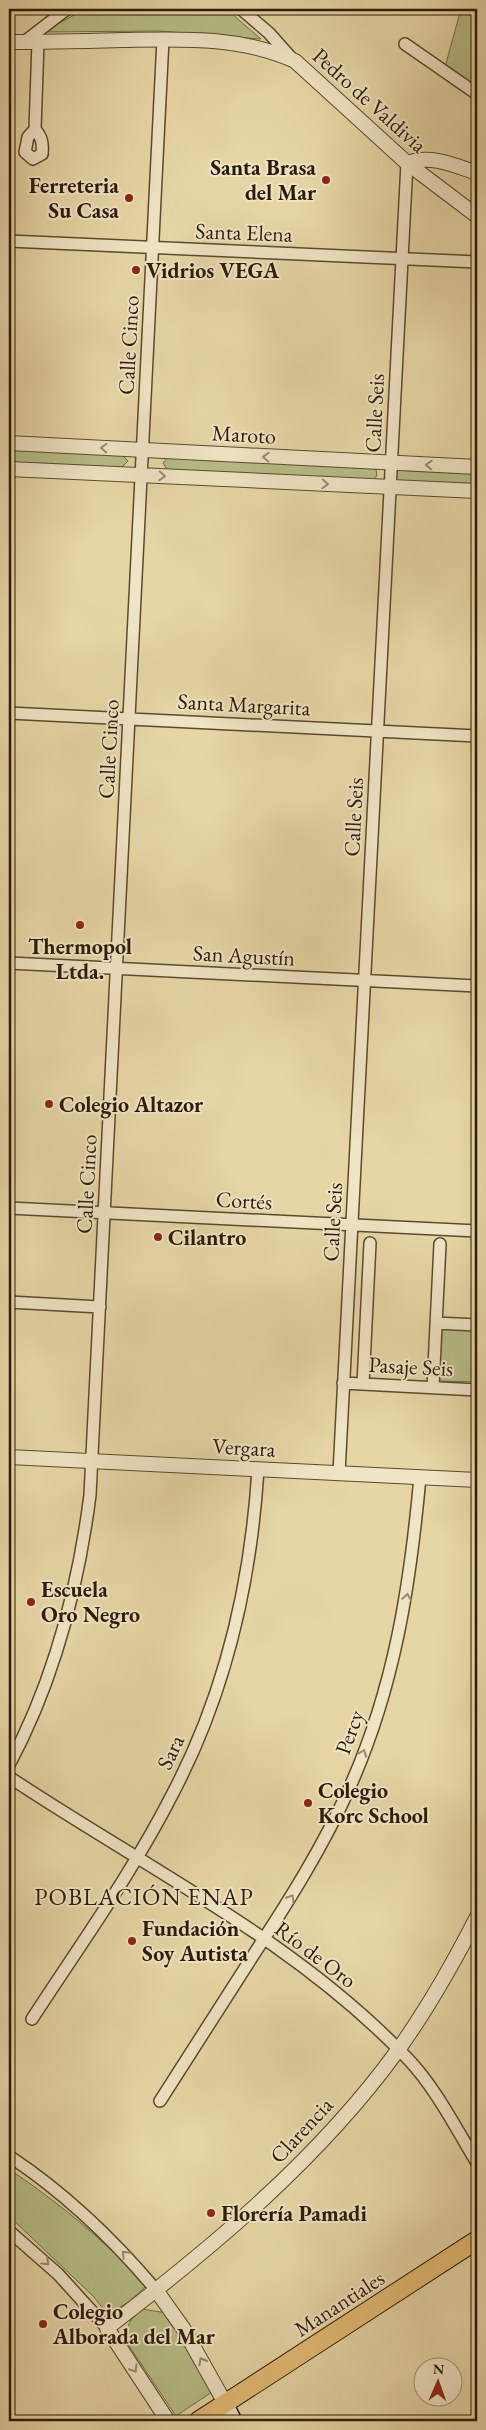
<svg xmlns="http://www.w3.org/2000/svg" width="486" height="2430" viewBox="0 0 486 2430" font-family="'EB Garamond',serif">
  <style>
    .green { fill: #b6bd86; stroke: #706c46 }
    .lines { fill: none; stroke-linecap: round; stroke-linejoin: round }
    .minor-casing { stroke: #5a4a2e; stroke-width: 14 }
    .tertiary-casing { stroke: #5a4a2e; stroke-width: 16 }
    .secondary-casing { stroke: #2b1b06; stroke-width: 18 }
    .primary-casing { stroke: #2b1b06; stroke-width: 20 }
    .minor { stroke: #efe4c4; stroke-width: 11 }
    .tertiary { stroke: #efe4c4; stroke-width: 14 }
    .secondary { stroke: #efe4c4; stroke-width: 15 }
    .primary { stroke: #e3bb72; stroke-width: 18 }
    .oneway { stroke: #978a6e }
    .poi-dot { fill: #8f2418; stroke: #efe4c4; stroke-width: 2 }
    .labels { text-anchor: middle; stroke-width: 4; stroke-linejoin: round; paint-order: stroke }
    .street-label { font-size: 22px; fill: #2b1b06; stroke: #efe4c4 }
    .poi-label { font-size: 22px; font-weight: bold; fill: #2b1b06; stroke: #efe4c4; text-anchor: start }
    .neighbourhood-label { font-size: 24px; letter-spacing: 1px; fill: #2b1b06; stroke: #efe4c4 }
  </style>
  <rect width="100%" height="100%" fill="#e6d6a5"/>
  <filter id="stains"><feTurbulence type="fractalNoise" baseFrequency=".004" numOctaves="4"/><feColorMatrix values="0 0 0 0 .2 0 0 0 0 .09 0 0 0 0 .02 0 0 0 .5 -.17"/></filter>
  <radialGradient id="worn" r=".72"><stop offset=".6" stop-color="#630" stop-opacity="0"/><stop offset="1" stop-color="#630" stop-opacity=".3"/></radialGradient>
  <path class="green" d="M85 9H226L261 39 158 31 43 32Z
    M461 9H477V89L445 67Z
    M9 449 122 455 128 461 121 468 9 463Z
    M168 457 376 469 377 476 372 480 168 471 163 463Z
    M393 470 477 474V487L395 483Z
    M442 1329 477 1331V1382L439 1381Z
    M9 2169C59 2203 105 2240 146 2286L129 2302 107 2314 94 2297 9 2216Z
    M142 2309 167 2313 212 2392 176 2416 123 2337 131 2320Z"/>
  <g class="lines">
    <g class="minor-casing">
      <path id="minor" d="M241 9 269 33 293 60
        M24 42 67 9
        M405 44 477 94
        M35 129C42 138 43 143 42 154L33 159 25 152 28 137 35 129 38 42
        M9 241 477 262
        M9 713 477 736
        M9 963 477 986
        M9 1208 477 1231
        M9 1302 100 1307
        M436 1323 477 1325
        M343 1383 477 1390
        M363 1384 370 1243
        M433 1387 440 1244
        M339 1473 407 163
        M9 1765C54 1681 78 1589 90 1495L163 39
        M9 1777C144 1867 295 1940 408 2059 435 2087 457 2130 477 2163
        M32 2019C80 1945 133 1872 173 1793 226 1692 251 1583 258 1469
        M160 2101C192 2051 224 2001 256 1951 290 1899 322 1848 348 1791 394 1690 410 1587 420 1477
        M9 2156C65 2193 113 2239 156 2290
        M9 2231 58 2274 107 2328"/>
    </g>
    <g class="tertiary-casing">
      <path id="tertiary" d="M9 42C47 42 85 41 123 40 182 39 240 36 295 61L407 163 477 216
        M407 163C430 154 454 165 477 173
        M9 443 477 467
        M9 469 477 491
        M9 1457 477 1480
        M156 2290 183 2328 225 2403
        M168 2421 107 2328C213 2247 319 2159 398 2050 428 2008 454 1962 477 1917"/>
    </g>
    <g class="secondary-casing">
      <path id="secondary" d="M225 2403 234 2421"/>
    </g>
    <g class="primary-casing">
      <path id="primary" d="M198 2421 477 2240"/>
    </g>
    <use href="#minor" class="minor"/>
    <use href="#tertiary" class="tertiary"/>
    <use href="#secondary" class="secondary"/>
    <use href="#primary" class="primary"/>
  </g>
  <defs><path id="oneway-chevron" d="M-2-3.5L2.5 0L-2 3.5" fill="none" stroke-width="1.6" stroke-linecap="round" stroke-linejoin="round" transform="scale(1.25)"/></defs>
  <g class="oneway">
    <use href="#oneway-chevron" transform="translate(104 448) rotate(-177)"/>
    <use href="#oneway-chevron" transform="translate(266 457) rotate(-177)"/>
    <use href="#oneway-chevron" transform="translate(429 465) rotate(-178)"/>
    <use href="#oneway-chevron" transform="translate(162 476) rotate(3)"/>
    <use href="#oneway-chevron" transform="translate(325 484) rotate(3)"/>
    <use href="#oneway-chevron" transform="translate(407 1597) rotate(-81)"/>
    <use href="#oneway-chevron" transform="translate(363 1753) rotate(-69)"/>
    <use href="#oneway-chevron" transform="translate(291 1898) rotate(-58)"/>
    <use href="#oneway-chevron" transform="translate(125 2254) rotate(-134)"/>
    <use href="#oneway-chevron" transform="translate(46 2262) rotate(43)"/>
    <use href="#oneway-chevron" transform="translate(202 2361) rotate(-120)"/>
    <use href="#oneway-chevron" transform="translate(134 2369) rotate(58)"/>
  </g>
  <g class="poi-dot">
    <circle cx="326" cy="180" r="5"/>
    <circle cx="129" cy="198" r="5"/>
    <circle cx="136" cy="270" r="5"/>
    <circle cx="80" cy="925" r="5"/>
    <circle cx="49" cy="1104" r="5"/>
    <circle cx="158" cy="1237" r="5"/>
    <circle cx="31" cy="1602" r="5"/>
    <circle cx="308" cy="1803" r="5"/>
    <circle cx="132" cy="1941" r="5"/>
    <circle cx="211" cy="2213" r="5"/>
    <circle cx="43" cy="2324" r="5"/>
  </g>
  <g class="labels">
    <g class="street-label">
      <text transform="translate(370 100) rotate(42)" y="8">Pedro de Valdivia</text>
      <text transform="translate(244 232) rotate(2)" y="8">Santa Elena</text>
      <text transform="translate(128 345) rotate(-87)" y="8">Calle Cinco</text>
      <text transform="translate(374 413) rotate(-87)" y="8">Calle Seis</text>
      <text transform="translate(244 434) rotate(3)" y="8">Maroto</text>
      <text transform="translate(244 704) rotate(3)" y="8">Santa Margarita</text>
      <text transform="translate(108 749) rotate(-87)" y="8">Calle Cinco</text>
      <text transform="translate(353 817) rotate(-87)" y="8">Calle Seis</text>
      <text transform="translate(244 955) rotate(3)" y="8">San Agustín</text>
      <text transform="translate(86 1184) rotate(-87)" y="8">Calle Cinco</text>
      <text transform="translate(244 1200) rotate(3)" y="8">Cortés</text>
      <text transform="translate(332 1222) rotate(-87)" y="8">Calle Seis</text>
      <text transform="translate(411 1366) rotate(3)" y="8">Pasaje Seis</text>
      <text transform="translate(244 1447) rotate(3)" y="8">Vergara</text>
      <text transform="translate(349 1732) rotate(-70)" y="8">Percy</text>
      <text transform="translate(170 1752) rotate(-65)" y="8">Sara</text>
      <text transform="translate(316 1954) rotate(37)" y="8">Río de Oro</text>
      <text transform="translate(301 2130) rotate(-47)" y="8">Clarencia</text>
      <text transform="translate(339 2303) rotate(-33)" y="8">Manantiales</text>
    </g>
    <g class="poi-label">
      <text x="316" y="175" text-anchor="end">Santa Brasa<tspan x="316" dy="25">del Mar</tspan></text>
      <text x="119" y="193" text-anchor="end">Ferreteria<tspan x="119" dy="25">Su Casa</tspan></text>
      <text x="146" y="278">Vidrios VEGA</text>
      <text x="80" y="954" text-anchor="middle">Thermopol<tspan x="80" dy="25">Ltda.</tspan></text>
      <text x="59" y="1112">Colegio Altazor</text>
      <text x="168" y="1245">Cilantro</text>
      <text x="41" y="1597">Escuela<tspan x="41" dy="25">Oro Negro</tspan></text>
      <text x="318" y="1798">Colegio<tspan x="318" dy="25">Korc School</tspan></text>
      <text x="142" y="1936">Fundación<tspan x="142" dy="25">Soy Autista</tspan></text>
      <text x="221" y="2221">Florería Pamadi</text>
      <text x="53" y="2319">Colegio<tspan x="53" dy="25">Alborada del Mar</tspan></text>
    </g>
    <g class="neighbourhood-label">
      <text x="144" y="1905">POBLACIÓN ENAP</text>
    </g>
  </g>
  <rect width="486" height="2430" fill="none" stroke="#e6d6a5" stroke-width="30"/>
  <rect x="10" y="10" width="466" height="2410" fill="none" stroke="#2b1b06" stroke-width="2.5"/>
  <rect x="15" y="15" width="456" height="2400" fill="none" stroke="#2b1b06"/>
  <g transform="translate(438 2382) rotate(2)"><circle r="24" fill="#efe4c4" stroke="#a19478"/>
  <path d="M0-4L9 19L0 12L-9 19Z" fill="#8f2418"/>
  <text y="-8" font-size="14" font-weight="bold" text-anchor="middle" fill="#2b1b06">N</text>
  </g>
  <rect width="100%" height="100%" filter="url(#stains)"/>
  <rect width="100%" height="100%" fill="url(#worn)"/>
</svg>
